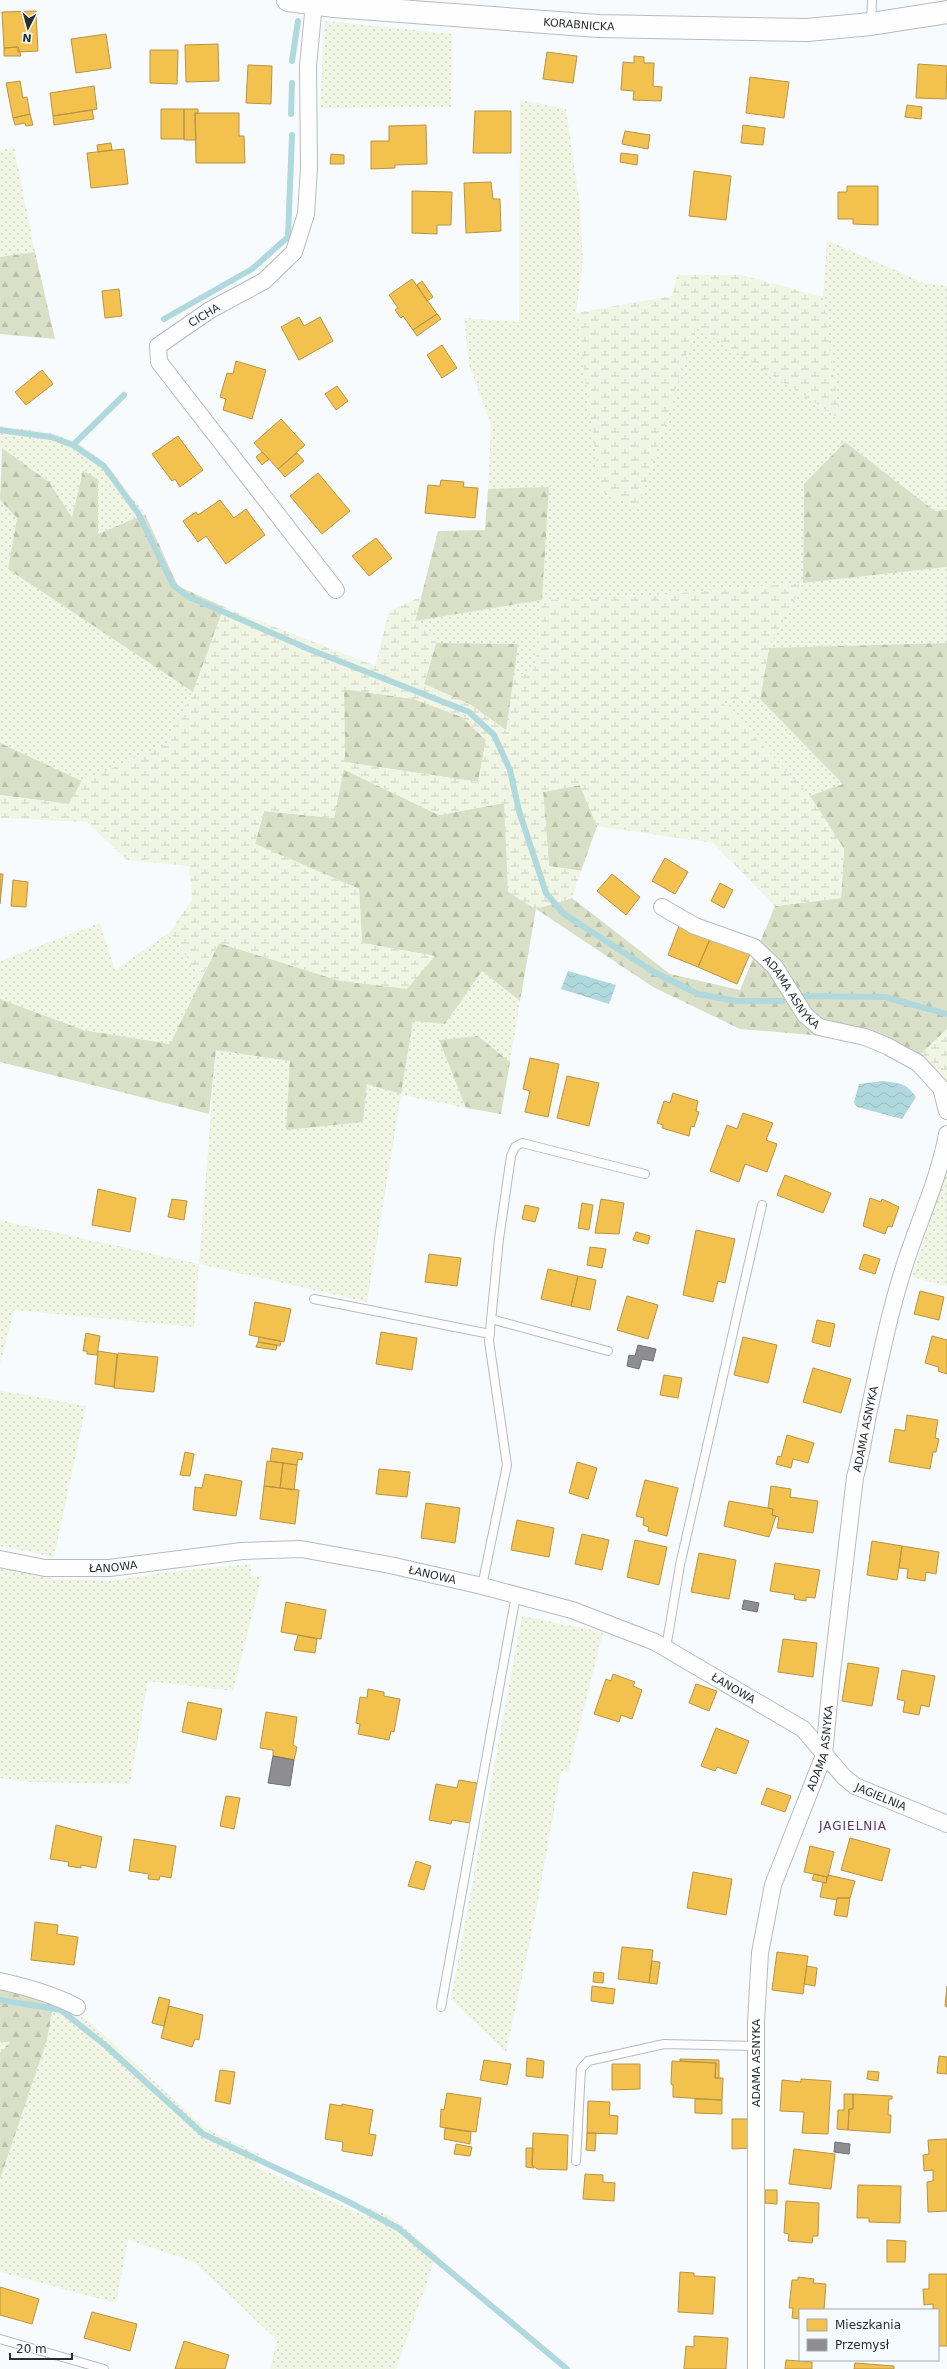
<svg xmlns="http://www.w3.org/2000/svg" width="947" height="2369" viewBox="0 0 947 2369" font-family="'DejaVu Sans',sans-serif">
  <style>
    .grass { fill: url(#grass-dots) }
    .forest { fill: url(#forest-firs) }
    .wetland { fill: url(#wetland-marsh); fill-rule: evenodd }
    .water { fill: url(#water-waves) }
    .homes { fill: #f2c14e; stroke: #b69545 }
    .industry { fill: #8d8d92; stroke: #6f7075 }
    .lines { fill: none; stroke-linecap: round; stroke-linejoin: round }
    .stream { stroke: #afd9dd; stroke-width: 6 }
    .lane-casing { stroke: #b8bbbd; stroke-width: 10 }
    .street-casing { stroke: #b8bbbd; stroke-width: 18 }
    .secondary-casing { stroke: #b8bbbd; stroke-width: 24 }
    .lane { stroke: #fefeff; stroke-width: 8 }
    .street { stroke: #fefeff; stroke-width: 16 }
    .secondary { stroke: #fefeff; stroke-width: 22 }
    .labels { text-anchor: middle; stroke-width: 4; stroke-linejoin: round; paint-order: stroke }
    .street-label { font-size: 11px; fill: #2a2d30; stroke: #f6fbff }
    .neighbourhood-label { font-size: 12px; letter-spacing: 1px; fill: #5f3469; stroke: #f6fbff }
  </style>
  <defs>
    <pattern id="grass-dots" width="8" height="8" patternUnits="userSpaceOnUse"><rect width="8" height="8" fill="#f0f5e4"/><path d="M2 2h.1M6 6h.1" fill="none" stroke="#ced2c4" stroke-width="1.8" stroke-linecap="round"/></pattern>
    <pattern id="forest-firs" width="22" height="20" patternUnits="userSpaceOnUse"><rect width="22" height="20" fill="#dae0c7"/><path d="M5 1l3.5 6h-7zM16 11l3.5 6h-7z" fill="#bbc0ab"/></pattern>
    <pattern id="wetland-marsh" width="20" height="14" patternUnits="userSpaceOnUse"><rect width="20" height="14" fill="#f0f5e4"/><path d="M1 5h8M5 5V1M11 12h8M15 12V8" fill="none" stroke="#ced2c4"/></pattern>
    <pattern id="water-waves" width="16" height="10" patternUnits="userSpaceOnUse"><rect width="16" height="10" fill="#afd9dd"/><path d="M0 5q4-4 8 0t8 0" fill="none" stroke="#97bbbe"/></pattern>
  </defs>
  <rect width="100%" height="100%" fill="#f8fbfd"/>
  <path class="grass" d="M326 21 452 34 451 107 320 108 324 28Z
    M520 100 566 109 579 199 583 259 576 313 638 507 696 325 839 419 823 297 827 240 924 283 947 286V510L935 511 845 442 804 484 803 583 947 567V643L769 648 802 583 607 599 543 600 534 673 514 675 518 645 436 643 415 621 542 600 549 488 488 489 491 426 469 364 464 318 519 322Z
    M14 147 35 252 0 257V151Z
    M0 426C19 429 40 430 58 435 98 447 121 482 145 514L97 534 98 479 83 472 72 517 49 482 2 448 0 453Z
    M0 500 17 518 8 569 193 692 166 745 82 781 0 743Z
    M718 699H760L844 784 810 796Z
    M100 923 115 970 170 932 201 979 170 1044 83 1030 0 999V961Z
    M482 971 520 1001 510 1062 478 1036 439 1041 466 1108 401 1095 367 1302 199 1264 194 1327 14 1310 0 1364V1220L199 1264 216 1050 291 1061 363 1122 367 1083 401 1094 413 1021 445 1024Z
    M947 1170V1286L912 1277Z
    M0 1390 86 1406 54 1557 0 1546Z
    M251 1564V1576H262L233 1691 148 1681 130 1784 30 1782 0 1778V1567L55 1579 111 1581 167 1572Z
    M522 1616 603 1632 568 1772 561 1771 535 1917 506 2052 451 1999Z
    M54 2001 90 2022 205 2128 259 2154 256 2166 367 2217 370 2207 390 2216 437 2254 396 2369H270L277 2340 194 2262 128 2240 116 2303 0 2272V2179L47 2040Z
    M11 2041 0 2053V2042Z"/>
  <path class="forest" d="M35 252 55 339 0 334V257Z
    M845 442 935 511 947 510V567L803 583 804 484Z
    M2 448 49 482 72 517 83 471 98 479V534L145 514 178 586 224 607 193 692 8 569 17 518 0 500Z
    M549 487 542 600 415 621 438 531 485 530 488 489Z
    M436 643 518 644 507 731 471 705 424 684Z
    M947 643V1029L921 1054 895 1042 740 1029 653 987 536 909 520 1001 482 971 445 1024 413 1021 401 1094 367 1084 363 1122 286 1130 290 1061 216 1050 209 1114 0 1062V999L83 1030 170 1044 219 943 341 981 434 956 362 943 359 889 255 844 264 811 334 818 343 769 439 815 504 803 535 909 572 898 670 974 740 990 775 906 841 898 844 849 810 796 843 784 760 699 769 648Z
    M344 689 414 699 462 717 486 740 478 782 345 762Z
    M0 743 82 781 69 804 0 795Z
    M580 785 597 826 581 871 549 866 543 792Z
    M478 1036 510 1062 501 1114 466 1108 439 1040Z
    M0 1989 54 2001 47 2040 0 2179V2053L10 2042H0Z"/>
  <path class="wetland" d="M677 275H741L823 297 840 419 696 326 638 508 601 491 576 313 672 296Z
    M803 583 769 648 760 699H719L810 796 844 849 841 898 775 906 713 843 597 826 580 785 543 792 549 866 581 871 572 898 535 909 508 892 504 803 439 815 344 769 334 818 264 811 255 844 359 889 362 943 435 956 407 989 341 981 219 943 201 979 170 932 192 899 189 866 127 860 87 822 0 818V795L69 804 82 781 166 745 193 692 224 607 375 666 389 611 421 597 415 621 436 643 424 684 471 705 506 731 514 675 534 673 542 600 607 599ZM344 689 414 699 462 717 486 740 478 782 345 762Z
    M947 1029V1089L921 1054Z"/>
  <path class="water" d="M568 971 616 985 609 1004 561 989Z
    M883 1081C898 1083 907 1083 916 1097L902 1119 857 1107 854 1102 859 1084Z"/>
  <path class="homes" d="M36 11 38 51 18 52V47L4 48 2 12Z
    M106 34 111 68 76 73 71 39Z
    M218 44 219 81 186 82 185 45Z
    M18 47 21 56H4V48Z
    M150 50H178L177 84 150 83Z
    M547 52 577 56 573 83 543 79Z
    M634 56 644 57V63H654L653 86 662 87 661 101 633 100 634 91 621 90 623 62 634 63Z
    M918 64 947 66 946 99 916 98Z
    M248 65 272 66 271 104 246 103Z
    M750 77 789 82 784 118 746 113Z
    M20 81 23 98 27 97 30 114 13 118 6 83Z
    M94 86 97 109 53 116 50 93Z
    M907 105 922 107 921 119 905 117Z
    M161 109H184V139H161Z
    M184 109H198V114L195 113 196 140H184Z
    M92 110 94 119 54 125 53 116Z
    M475 111H511V153H473Z
    M195 113H239V136H244L245 163H196Z
    M30 114 33 125 26 126 25 123 15 125 13 118Z
    M426 125 427 164 395 165V168L371 169V141H389V126Z
    M743 125 765 128 763 145 741 143Z
    M625 131 650 135 648 149 622 144Z
    M111 143 112 150 98 152 97 145Z
    M124 149 128 184 91 188 87 153Z
    M621 153 638 155 637 165 620 162Z
    M331 154 344 155V164H330Z
    M694 171 731 176 726 220 689 216Z
    M491 182 493 199H500L501 231 466 233 464 183Z
    M847 186H878V225L853 224V219H838V192H847Z
    M412 191 452 192 451 225H437V234L412 233Z
    M412 279 437 314 413 330 403 316 401 318 395 310 398 308 389 295Z
    M422 281 433 297 427 301 417 285Z
    M119 289 122 316 105 318 102 291Z
    M437 314 441 319 417 336 413 330Z
    M299 317 304 326 320 317 333 341 299 360 281 327Z
    M442 345 457 368 442 378 427 355Z
    M236 361 266 370 252 419 223 410 226 399 220 397 227 373 233 374Z
    M42 370 53 384 26 405 15 392Z
    M337 386 348 401 336 410 325 394Z
    M281 419 305 445 278 469 254 443Z
    M178 436 203 470 180 487 175 479 172 481 152 454Z
    M262 452 269 459 262 465 256 457Z
    M297 453 304 461 285 477 278 469Z
    M318 473 350 511 322 534 290 496Z
    M441 480 464 482 463 487 478 488 475 518 425 513 428 485 440 486Z
    M220 500 234 518 246 509 265 535 226 564 206 536 198 542 183 521 196 512 198 515Z
    M376 538 392 558 369 576 352 556Z
    M665 858 688 872 675 894 652 881Z
    M0 874H3L0 904Z
    M612 874 640 897 626 915 597 891Z
    M13 880 28 882 26 907 11 906Z
    M720 883 733 890 724 908 711 901Z
    M679 926 710 939 698 967 668 955Z
    M711 937 750 954 737 984 698 967Z
    M530 1058 559 1064 548 1117 525 1112 530 1091 523 1089Z
    M567 1076 599 1083 589 1126 557 1118Z
    M673 1093 698 1101 696 1111 699 1112 694 1127 691 1126 689 1136 662 1128 663 1125 657 1123 664 1101 670 1103Z
    M743 1113 773 1123 766 1140 777 1144 767 1172 745 1164 739 1182 710 1171 727 1125 737 1129Z
    M785 1175 831 1193 823 1213 777 1195Z
    M98 1189 136 1198 130 1232 92 1225Z
    M870 1198 881 1202 882 1199 899 1207 892 1227 888 1226 885 1234 863 1226Z
    M172 1199 187 1201 184 1220 168 1217Z
    M601 1199 624 1203 619 1234 595 1233Z
    M582 1203 593 1205 589 1230 578 1228Z
    M525 1205 539 1208 535 1222 522 1219Z
    M696 1230 735 1239 725 1283 718 1281 713 1302 683 1295Z
    M636 1232 650 1236 648 1244 633 1240Z
    M590 1247 606 1249 602 1268 587 1265Z
    M429 1254 461 1258 457 1286 425 1282Z
    M864 1254 880 1259 875 1274 859 1269Z
    M548 1269 578 1276 571 1306 541 1299Z
    M578 1276 596 1280 590 1310 571 1306Z
    M920 1291 944 1297 939 1320 914 1314Z
    M627 1296 658 1305 648 1339 617 1330Z
    M255 1302 291 1309 284 1342 249 1335Z
    M817 1320 835 1324 830 1347 812 1342Z
    M381 1332 417 1338 412 1370 376 1364Z
    M86 1333 100 1336 97 1355 87 1354V1351H83Z
    M932 1336 947 1340V1374L938 1371 939 1367 925 1363Z
    M259 1337 281 1341 280 1346 258 1342Z
    M743 1337 777 1345 768 1383 734 1375Z
    M258 1342 277 1345 276 1350 256 1347Z
    M98 1351 117 1354 114 1387 95 1384Z
    M118 1353 158 1357 154 1392 114 1388Z
    M813 1368 851 1379 841 1413 803 1402Z
    M664 1375 682 1378 678 1398 660 1395Z
    M907 1415 938 1420 935 1438 939 1439 936 1452H933L930 1469 889 1462 895 1429 905 1431Z
    M787 1435 814 1443 808 1463 793 1459 791 1468 776 1464 778 1456 781 1457Z
    M272 1448 303 1453 302 1460 298 1459 297 1465 270 1461Z
    M185 1452 194 1454 190 1476 180 1475Z
    M267 1461 283 1463 280 1488 264 1486Z
    M577 1462 597 1468 588 1499 569 1493Z
    M283 1463 297 1465 294 1490 280 1488Z
    M379 1469 410 1472 407 1497 376 1494Z
    M205 1474 242 1481 236 1516 193 1510 195 1487 202 1488Z
    M645 1480 678 1488 667 1536 648 1531 649 1527 643 1525 644 1518 636 1516Z
    M264 1486 299 1490 295 1524 260 1519Z
    M771 1486 791 1489 790 1497 818 1501 813 1533 777 1528 779 1517 772 1515 773 1509 768 1508Z
    M729 1501 773 1509 772 1515 776 1516 769 1537 724 1526Z
    M426 1503 460 1508 455 1543 421 1538Z
    M517 1520 554 1528 549 1557 511 1550Z
    M582 1534 609 1540 602 1570 575 1564Z
    M635 1540 667 1547 659 1585 627 1577Z
    M872 1541 902 1546 897 1580 867 1575Z
    M902 1546 939 1552 936 1574 926 1572 925 1581 907 1578 908 1569 899 1568Z
    M699 1553 736 1560 729 1599 691 1592Z
    M775 1563 820 1570 815 1598 806 1597V1601L794 1599 795 1595 770 1591Z
    M286 1602 326 1610 321 1639 281 1632Z
    M298 1635 317 1639 315 1653 294 1650Z
    M783 1639 817 1643 813 1677 778 1672Z
    M848 1663 879 1668 872 1706 842 1701Z
    M902 1670 935 1676 929 1707 921 1705 919 1715 903 1712 905 1701 897 1699Z
    M613 1674 635 1682 633 1686 642 1690 632 1719 621 1715 619 1722 594 1714 606 1679 611 1681Z
    M696 1684 717 1691 709 1711 689 1703Z
    M368 1689 384 1692V1696L400 1699 394 1732 391 1731 389 1740 358 1734 360 1724 356 1723 360 1697 367 1698Z
    M188 1702 222 1709 216 1740 182 1732Z
    M266 1712 297 1717 293 1745 297 1747 294 1760 273 1756V1750L260 1748Z
    M716 1728 749 1741 736 1774 717 1767 715 1771 701 1766Z
    M459 1780 477 1783 470 1823 452 1820 451 1824 429 1820 436 1784 457 1788Z
    M767 1788 791 1796 785 1812 761 1804Z
    M226 1796 240 1798 234 1829 220 1826Z
    M56 1825 102 1837 96 1868 81 1865V1868L68 1866 69 1862 50 1859Z
    M850 1838 890 1849 882 1881 841 1870Z
    M134 1839 176 1846 171 1878 160 1876 159 1880 148 1879 149 1874 129 1871Z
    M810 1846 834 1852 828 1877 804 1872Z
    M416 1861 431 1866 424 1890 408 1886Z
    M693 1872 732 1879 726 1915 687 1908Z
    M814 1874 827 1877 826 1883 812 1880Z
    M828 1875 855 1881 850 1898H837V1900L820 1897 823 1882 826 1883Z
    M837 1898H850L847 1917 834 1915Z
    M35 1922 58 1925 57 1934 78 1937 74 1965 31 1960Z
    M622 1947 653 1950 649 1983 618 1979Z
    M777 1952 808 1956 803 1994 772 1990Z
    M652 1961 660 1962 657 1984 649 1983Z
    M807 1966 817 1968 815 1986 804 1984Z
    M594 1972 604 1973 603 1983 593 1982Z
    M592 1986 615 1989 613 2004 591 2001Z
    M947 1986V2007L945 2006Z
    M159 1997 170 2000 164 2026 152 2023Z
    M169 2006 203 2015 199 2040 195 2039 192 2047 161 2038Z
    M939 2056 947 2057V2074L937 2073Z
    M527 2058 544 2061 543 2078 526 2076Z
    M680 2059 719 2060V2078H715L716 2063 680 2061Z
    M484 2060 511 2064 507 2085 480 2080Z
    M672 2061 716 2063 715 2078H723L722 2100 673 2097V2085L671 2084Z
    M612 2064H640V2089L612 2090Z
    M220 2070 235 2072 230 2104 215 2101Z
    M868 2071 879 2072 878 2081 867 2079Z
    M801 2079 831 2081 828 2134 802 2133 804 2112 780 2111 782 2080 801 2082Z
    M447 2093 481 2098 476 2132 440 2127 441 2109 444 2110Z
    M844 2094H853V2109H849L848 2130 837 2129 838 2110H844Z
    M853 2094 892 2096V2099H889L888 2115H891L890 2133 848 2130 849 2109H853Z
    M695 2099 722 2100V2114L695 2113Z
    M588 2101 610 2102 609 2115 618 2116 617 2134 587 2133Z
    M330 2104 342 2106V2104L373 2110 369 2134 376 2135 372 2156 342 2151 343 2142 325 2139Z
    M732 2119H748L749 2148 732 2149Z
    M445 2128 471 2132 470 2144 444 2139Z
    M533 2133 568 2135 567 2170 537 2169 532 2165Z
    M587 2133H596L595 2151 586 2150Z
    M947 2139V2211L928 2212 927 2182 933 2181V2170L924 2171 923 2155 929 2154 928 2140Z
    M456 2144 472 2147 470 2156 454 2154Z
    M526 2148H533L532 2165 534 2168 526 2167Z
    M794 2149 835 2154 831 2189 789 2184Z
    M585 2174 603 2175V2182L615 2183 614 2201 583 2199Z
    M858 2185 901 2186 900 2223 869 2222V2218H857Z
    M765 2190H777V2204L765 2203Z
    M786 2201 819 2203 818 2236H813L812 2243 788 2241 789 2234 784 2233Z
    M887 2240 906 2241 905 2262H887Z
    M680 2272 694 2273V2276L715 2277 713 2314 678 2312Z
    M929 2274H947V2346H938V2310H933V2304L924 2305 923 2289H929Z
    M798 2277 814 2279 813 2283 826 2284 824 2310H800V2319L792 2318 793 2308H789L792 2280H798Z
    M0 2287 39 2299 32 2324 0 2315Z
    M92 2312 137 2324 130 2351 84 2338Z
    M694 2336 728 2338 726 2369H684L686 2346 694 2347Z
    M184 2341 229 2355 225 2369H175Z
    M786 2360 812 2362V2369H785Z
    M855 2363 894 2366V2369H854Z"/>
  <path class="industry" d="M638 1345 656 1349 653 1361 642 1359 639 1369 627 1366 629 1355 635 1356Z
    M744 1600 759 1603 757 1612 742 1609Z
    M273 1756 294 1760 290 1786 268 1783Z
    M835 2142 850 2144 849 2154 834 2152Z"/>
  <g class="lines">
    <path class="stream" d="M292 61 298 21
      M291 114 292 83
      M164 319 252 269 288 237 292 135
      M0 430 51 437 73 445 104 466 138 513 173 585 187 596 311 650 469 712 494 735 510 770 519 811 546 893 564 914 654 972 698 994 736 1001H783
      M73 445 124 395
      M802 996 885 997 947 1014
      M0 2000 61 2010 106 2046 203 2134 345 2200 398 2228 567 2369"/>
    <g class="lane-casing">
      <path id="lane" d="M871 24 872 0
        M314 1299 490 1334
        M491 1319 608 1351
        M482 1586 507 1465 489 1341 499 1239 511 1156 515 1147 522 1143 645 1174
        M666 1648 680 1565 762 1205
        M441 2007 516 1595
        M576 2161 581 2069 588 2061 664 2044 756 2046
        M0 2339 104 2369"/>
    </g>
    <g class="street-casing">
      <g id="street">
        <path d="M314 3 308 66 309 168 306 214 294 252 264 281 210 310 158 346 159 362 336 590"/>
        <path id="s1" d="M662 907 695 926 754 947 775 967 805 1015 819 1027 865 1037 887 1046 918 1063 941 1088 947 1111"/>
        <path id="s2" d="M0 1559 45 1568H109L242 1551 301 1549 390 1565 482 1586 572 1610 655 1642 803 1729 844 1777 855 1786 947 1824"/>
        <path d="M0 1981C27 1987 53 1994 77 2007"/>
        <path id="s3" d="M756 2369V2022L760 1953 773 1885 824 1755 831 1681 855 1477C861 1456 864 1436 868 1415 879 1365 889 1313 905 1264 919 1220 939 1179 947 1134"/>
      </g>
    </g>
    <g class="secondary-casing">
      <g id="secondary">
        <path id="s4" d="M288 0 334 6 598 26 807 30 871 24 947 12"/>
      </g>
    </g>
    <use href="#lane" class="lane"/>
    <use href="#street" class="street"/>
    <use href="#secondary" class="secondary"/>
  </g>
  <g class="labels">
    <g class="street-label">
      <text dy="4" stroke="none"><textPath href="#s4" startOffset="292">KORABNICKA</textPath></text>
      <text transform="translate(204 315) rotate(-31)" y="4">CICHA</text>
      <text dy="4" stroke="none"><textPath href="#s1" startOffset="160">ADAMA ASNYKA</textPath></text>
      <text dy="4" stroke="none"><textPath href="#s3" startOffset="954">ADAMA ASNYKA</textPath></text>
      <text dy="4" stroke="none"><textPath href="#s2" startOffset="114">ŁANOWA</textPath></text>
      <text dy="4" stroke="none"><textPath href="#s2" startOffset="437">ŁANOWA</textPath></text>
      <text dy="4" stroke="none"><textPath href="#s2" startOffset="761">ŁANOWA</textPath></text>
      <text dy="4" stroke="none"><textPath href="#s3" startOffset="631">ADAMA ASNYKA</textPath></text>
      <text dy="4" stroke="none"><textPath href="#s2" startOffset="947">JAGIELNIA</textPath></text>
      <text dy="4" stroke="none"><textPath href="#s3" startOffset="306">ADAMA ASNYKA</textPath></text>
    </g>
    <g class="neighbourhood-label">
      <text x="853" y="1830">JAGIELNIA</text>
    </g>
  </g>
  <rect x="799" y="2309" width="140" height="52" fill="#f6fbff" stroke="#a4a9ac"/>
  <rect x="807" y="2319" width="20" height="12" fill="#f2c14e" stroke="#a4a9ac"/>
  <text x="835" y="2329" font-size="12" fill="#2a2d30">Mieszkania</text>
  <rect x="807" y="2339" width="20" height="12" fill="#8d8d92" stroke="#a4a9ac"/>
  <text x="835" y="2349" font-size="12" fill="#2a2d30">Przemysł</text>
  <g transform="translate(28 28) rotate(186)" stroke="#f6fbff" stroke-width="3" paint-order="stroke">
  <path d="M0-3L7 15L0 10L-7 15Z" fill="#2a2d30"/>
  <text y="-6" font-size="11" font-weight="bold" text-anchor="middle" fill="#2a2d30">N</text>
  </g>
  <path d="M10 2353v6h62v-6" fill="none" stroke="#2a2d30" stroke-width="2"/>
  <text x="16" y="2353" font-size="12" fill="#2a2d30" stroke="#f6fbff" stroke-width="3" paint-order="stroke">20 m</text>
</svg>
